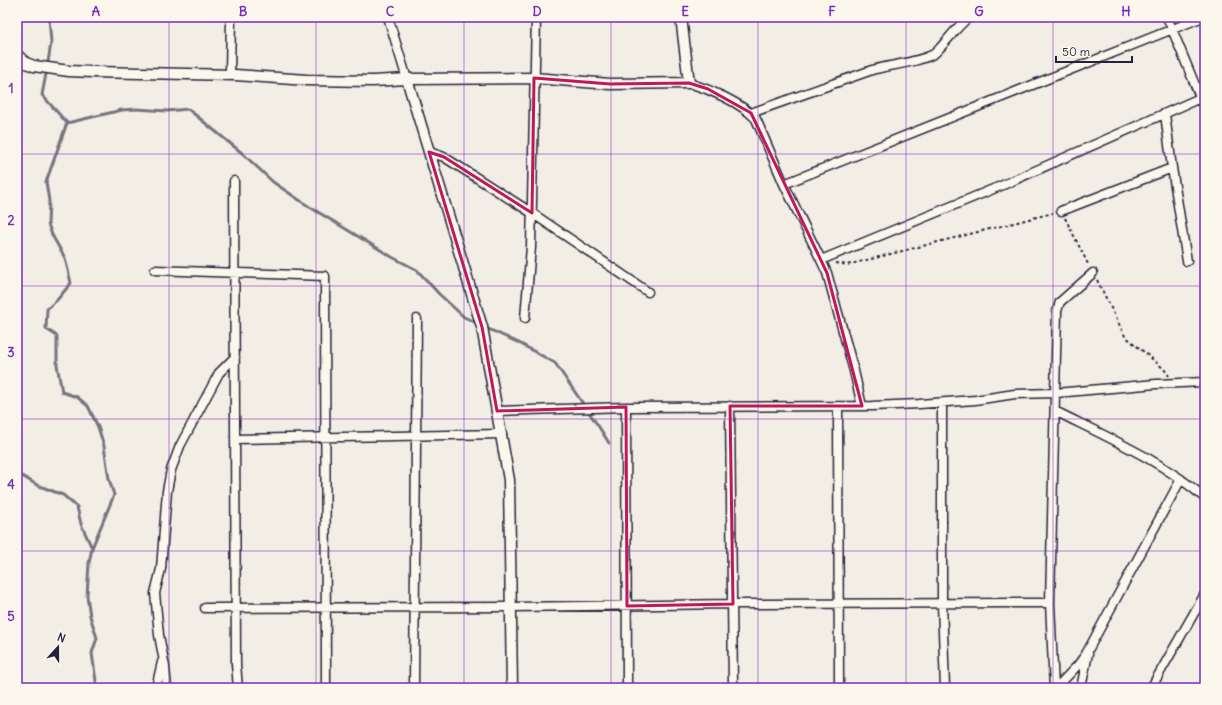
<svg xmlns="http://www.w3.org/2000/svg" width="1222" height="705" viewBox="0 0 1222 705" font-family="Delius,sans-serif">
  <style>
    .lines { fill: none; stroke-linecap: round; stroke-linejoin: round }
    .stream { stroke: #76747f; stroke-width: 3 }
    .minor-casing { stroke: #22223b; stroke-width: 11 }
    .tertiary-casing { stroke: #22223b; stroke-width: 13 }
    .path { stroke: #22223b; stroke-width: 2; stroke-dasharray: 3 3; stroke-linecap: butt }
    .minor { stroke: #fbf7ec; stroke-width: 8 }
    .tertiary { stroke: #fbf7ec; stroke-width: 10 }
    .marked { fill: none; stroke: #c2185b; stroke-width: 3; stroke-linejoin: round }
    .grid { fill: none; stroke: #7b2cbf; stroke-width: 1; stroke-opacity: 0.55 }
    .neatline { fill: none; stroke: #7b2cbf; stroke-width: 1.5 }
    .grid-label { font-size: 13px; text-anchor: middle; font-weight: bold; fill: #7b2cbf }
  </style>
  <rect width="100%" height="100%" fill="#f2eee5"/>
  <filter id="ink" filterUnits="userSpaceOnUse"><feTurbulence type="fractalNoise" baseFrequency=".025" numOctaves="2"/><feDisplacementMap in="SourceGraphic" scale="8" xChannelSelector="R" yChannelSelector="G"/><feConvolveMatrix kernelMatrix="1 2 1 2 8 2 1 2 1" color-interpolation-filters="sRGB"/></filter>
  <g filter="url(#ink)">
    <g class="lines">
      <path class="stream" d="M48 62 51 43 49 17
        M46 74 42 95 67 123 46 182 49 201 48 224 52 235 65 258 71 283 57 300 47 309 46 329 57 336V365L62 392 77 397 88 406 98 427 104 446 109 479 114 495 92 548 89 563 87 596 90 616 97 638 92 653 97 688
        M67 123 122 110 136 109 167 111 188 109 242 153 273 182 308 206 392 257 417 270 439 294 464 317 479 324
        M484 327 519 343 555 363 599 427 609 443
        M17 473 37 485 63 495 77 507 81 524 92 548"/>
      <g class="minor-casing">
        <path id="minor" d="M388 17 407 79
          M1167 17 1205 109
          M230 75 231 17
          M689 83C709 89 742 103 756 119L784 184 821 260
          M751 113 872 70C886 66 925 61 935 53 947 42 956 27 969 17
          M1165 114 1172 168 1187 261
          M429 152 444 157 532 213 648 292
          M234 181 236 664 238 688
          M784 184 1203 17
          M1061 211 1172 168
          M155 270 325 276 326 688
          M525 318 531 247 536 17
          M942 403V603L945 688
          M730 406 733 688
          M838 406 839 688
          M862 406 854 371 827 273 821 260 1003 185 1200 98
          M626 407 627 688
          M497 411 626 407 872 406 919 404 975 400 1015 394 1056 393 1156 384 1205 382
          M1055 411C1107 437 1161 460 1205 498
          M236 439 502 434
          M205 608 512 607 733 604 1050 603
          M156 688 162 662
          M167 688 165 667 159 635 155 593 161 569 167 491 171 470 180 446 219 373 235 357
          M414 688 417 319
          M1054 688 1050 603 1057 311 1060 302 1093 273
          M1056 688 1078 665 1086 654 1181 479
          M1081 688 1088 654
          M1151 688 1205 594"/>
      </g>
      <g class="tertiary-casing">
        <path id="tertiary" d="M17 55 26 63 34 66 69 71 93 72 235 75 307 80 373 81 407 79 534 78 610 84 689 83 681 17
          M407 79 482 327 509 480 512 688"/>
      </g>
      <path class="path" d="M1065 218 1089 266
        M836 263 847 265 1053 213
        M1097 280 1125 336 1164 369 1169 376"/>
      <use href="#minor" class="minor"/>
      <use href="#tertiary" class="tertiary"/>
    </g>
  </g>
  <path class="marked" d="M534 78 610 84 689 83 708 89 751 113 827 273 862 406H730L733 604 627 606 626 407 497 411 482 327 429 152 444 157 532 213Z"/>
  <path class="grid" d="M169 17V688M316 17V688M464 17V688M611 17V688M758 17V688M906 17V688M1053 17V688M17 154H1205M17 286H1205M17 419H1205M17 551H1205"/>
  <rect width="1222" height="705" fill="none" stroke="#fbf7ec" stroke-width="44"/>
  <g transform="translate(58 647) rotate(21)" stroke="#fbf7ec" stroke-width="3" paint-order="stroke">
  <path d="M0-3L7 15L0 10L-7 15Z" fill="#22223b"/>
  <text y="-6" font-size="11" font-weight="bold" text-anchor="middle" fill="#22223b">N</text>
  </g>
  <path d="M1056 56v6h76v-6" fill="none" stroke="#22223b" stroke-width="2"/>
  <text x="1062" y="56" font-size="12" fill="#22223b" stroke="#fbf7ec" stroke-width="3" paint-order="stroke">50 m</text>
  <rect x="22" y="22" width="1178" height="661" class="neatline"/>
  <g class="grid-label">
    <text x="96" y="16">A</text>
    <text x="243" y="16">B</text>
    <text x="390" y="16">C</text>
    <text x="537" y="16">D</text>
    <text x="685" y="16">E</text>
    <text x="832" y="16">F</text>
    <text x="979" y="16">G</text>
    <text x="1126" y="16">H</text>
    <text x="11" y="93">1</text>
    <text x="11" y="225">2</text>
    <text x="11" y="357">3</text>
    <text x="11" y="489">4</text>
    <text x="11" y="621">5</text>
  </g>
</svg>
